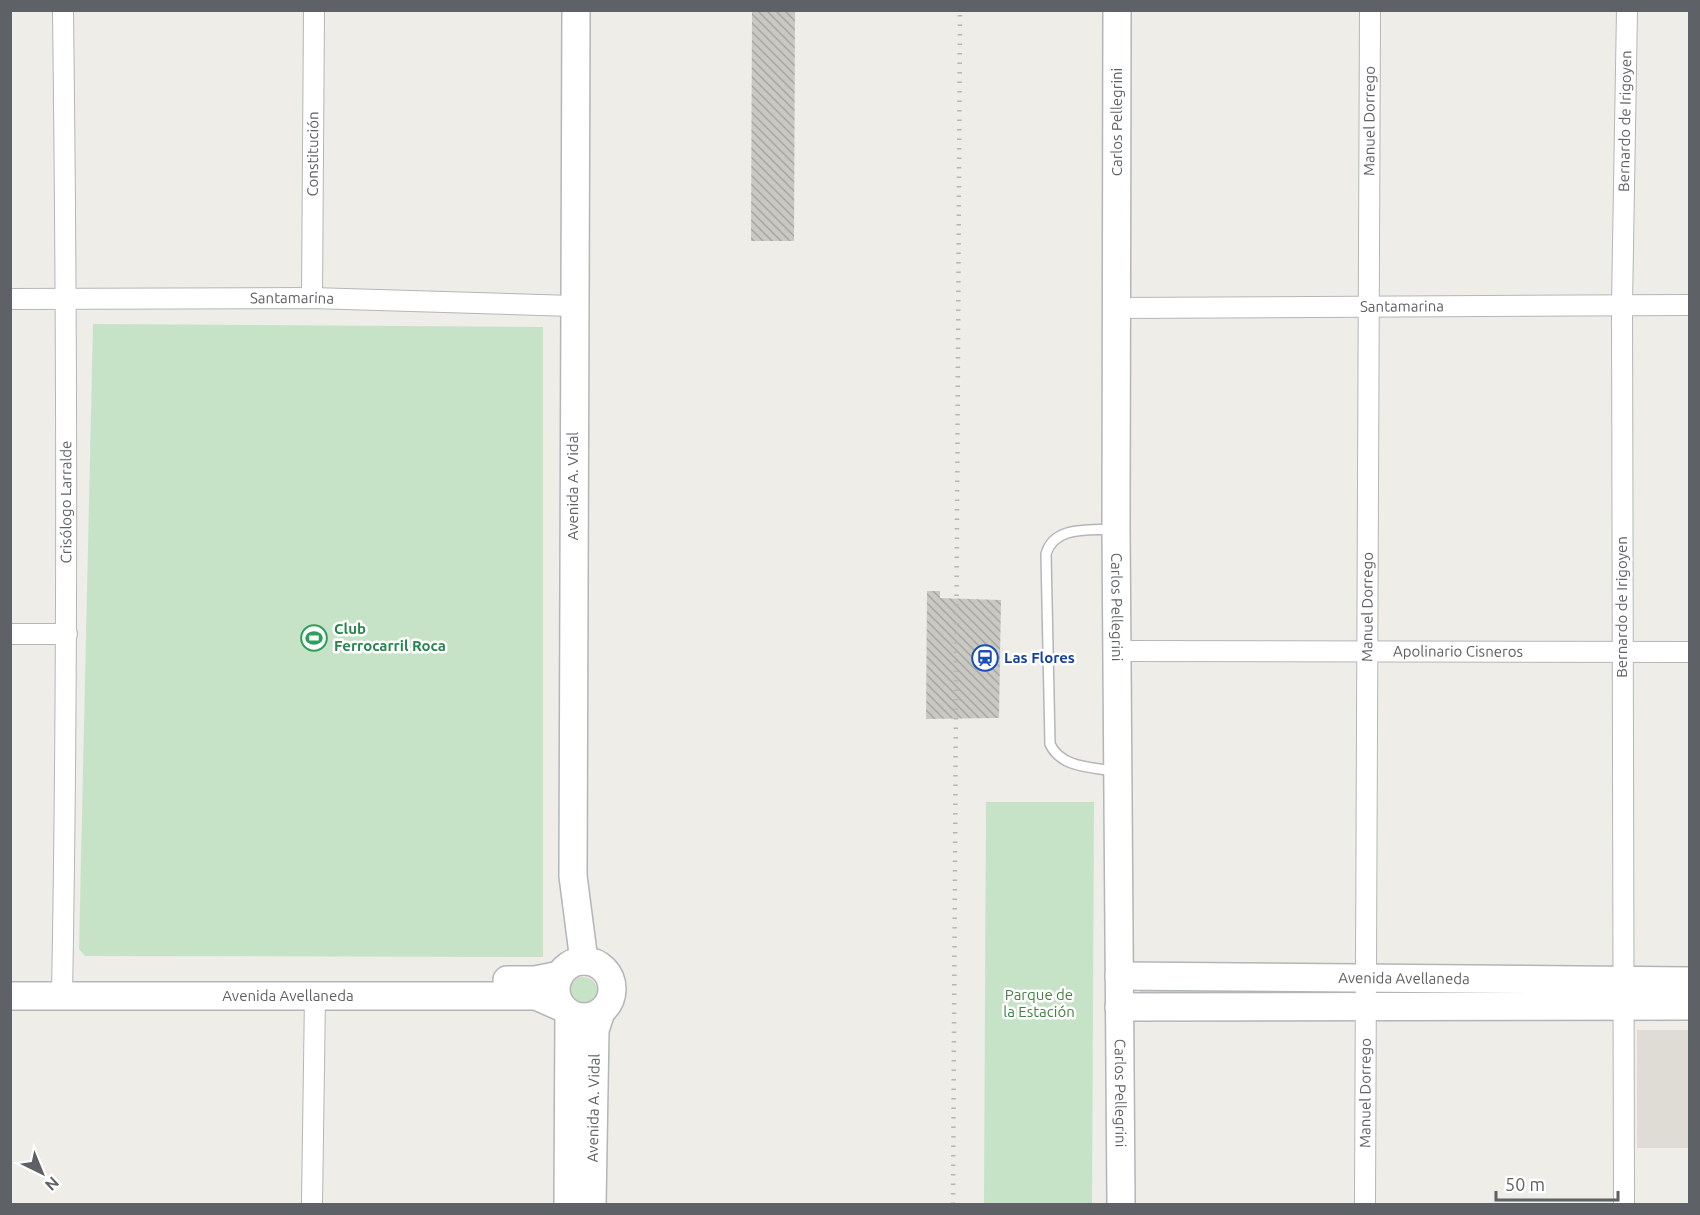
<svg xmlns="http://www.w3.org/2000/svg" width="1700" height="1215" viewBox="0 0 1700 1215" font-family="Ubuntu,sans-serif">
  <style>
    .education { fill: #dedcd5 }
    .green { fill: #c6e3c7 }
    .building { fill: url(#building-back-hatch) }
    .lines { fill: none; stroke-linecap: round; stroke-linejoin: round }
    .lane-casing { stroke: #b4b6ba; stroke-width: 12 }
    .street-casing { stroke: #b4b6ba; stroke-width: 22 }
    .secondary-casing { stroke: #b3b5b9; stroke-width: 30 }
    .lane { stroke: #fff; stroke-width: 9 }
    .street { stroke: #fff; stroke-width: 20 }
    .secondary { stroke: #fff; stroke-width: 27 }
    .rail { stroke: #b4b5b5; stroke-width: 4.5; stroke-dasharray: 1.5 8; stroke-linecap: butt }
    .labels { text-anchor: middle; stroke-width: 5; stroke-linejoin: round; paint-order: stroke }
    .street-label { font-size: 15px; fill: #5e6165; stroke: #fff }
    .leisure-label { font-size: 15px; font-weight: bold; fill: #27864d; stroke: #fff; text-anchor: start }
    .transit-label { font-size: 15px; font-weight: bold; fill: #164399; stroke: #fff; text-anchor: start }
    .park-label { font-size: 15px; fill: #418244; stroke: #fff }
  </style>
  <defs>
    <pattern id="building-back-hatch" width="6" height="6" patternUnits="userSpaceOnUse" patternTransform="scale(1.5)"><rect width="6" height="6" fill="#cac8c3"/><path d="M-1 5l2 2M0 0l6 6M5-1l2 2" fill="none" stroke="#a7a6a2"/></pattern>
  </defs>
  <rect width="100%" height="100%" fill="#eeede7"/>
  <path class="education" d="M1637 1030H1689V1148H1637Z"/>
  <path class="green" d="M93 324 543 327V957L85 956 79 949Z
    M986 802H1094L1092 1204H984Z
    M569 991a14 14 0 1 1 28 0a14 14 0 1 1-28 0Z
    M1140 988 1349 990V999L1140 997Z"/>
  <path class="building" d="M752 10H795L794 241H751Z
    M927 591H940V598L1001 600 999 718 926 719Z"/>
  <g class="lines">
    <g class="lane-casing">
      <path id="lane" d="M1114 771C1091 767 1061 768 1050 744L1046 554C1054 525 1090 531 1114 529"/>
    </g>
    <g class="street-casing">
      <g id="street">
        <path id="s1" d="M312 298 314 10"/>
        <path id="s2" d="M10 299 312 298 573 306"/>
        <path id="s3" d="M1116 308 1690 305"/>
        <path d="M10 634H67"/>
        <path id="s4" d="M1118 651 1690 652"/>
        <path id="s5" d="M62 996C68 667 67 339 63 10"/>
        <path d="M312 1204 315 996"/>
        <path id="s6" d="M1365 1204 1370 10"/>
        <path id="s7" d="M1624 1204 1622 305 1627 10"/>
      </g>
    </g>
    <g class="secondary-casing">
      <g id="secondary">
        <path d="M576 10 573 876 584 961"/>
        <path id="s8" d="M1117 10 1116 529 1121 1204"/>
        <circle cx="584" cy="989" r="28"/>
        <path id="s9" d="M1119 976 1690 981"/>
        <path d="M507 980H535L560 975"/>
        <path id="s10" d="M10 996H536L561 1007"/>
        <path d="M1119 1007 1690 1006"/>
        <path d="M568 1204 569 1013"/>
        <path id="s11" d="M592 1204 595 1030 601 1012"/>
      </g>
    </g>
    <use href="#lane" class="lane"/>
    <use href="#street" class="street"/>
    <use href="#secondary" class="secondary"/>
    <path class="rail" d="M953 1204 960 10"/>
  </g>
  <defs>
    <g id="stadium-ring" transform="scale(1.35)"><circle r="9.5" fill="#fff" stroke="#2e9e5b" stroke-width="1.5"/><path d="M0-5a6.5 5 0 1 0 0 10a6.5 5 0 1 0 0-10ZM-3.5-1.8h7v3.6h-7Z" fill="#2e9e5b"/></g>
    <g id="station-ring" transform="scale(1.35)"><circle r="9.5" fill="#fff" stroke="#1a4fb4" stroke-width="1.5"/><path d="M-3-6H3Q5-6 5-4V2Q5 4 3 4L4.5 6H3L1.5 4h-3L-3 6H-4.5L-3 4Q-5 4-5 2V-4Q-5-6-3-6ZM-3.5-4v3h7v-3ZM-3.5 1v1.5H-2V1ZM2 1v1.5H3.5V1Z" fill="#1a4fb4"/></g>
  </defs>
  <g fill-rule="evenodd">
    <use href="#stadium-ring" x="314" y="638"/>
    <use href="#station-ring" x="985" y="658"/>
  </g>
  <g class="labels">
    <g class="street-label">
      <text transform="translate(1117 122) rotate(-90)" y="5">Carlos Pellegrini</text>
      <text dy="5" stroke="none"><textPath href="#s6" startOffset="1083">Manuel Dorrego</textPath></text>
      <text dy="5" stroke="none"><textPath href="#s7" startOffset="1083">Bernardo de Irigoyen</textPath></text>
      <text dy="5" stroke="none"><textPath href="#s1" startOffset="144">Constitución</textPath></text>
      <text dy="5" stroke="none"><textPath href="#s2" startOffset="282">Santamarina</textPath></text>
      <text dy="5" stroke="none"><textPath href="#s3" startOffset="286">Santamarina</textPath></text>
      <text transform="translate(573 486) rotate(-90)" y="5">Avenida A. Vidal</text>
      <text dy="5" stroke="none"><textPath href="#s5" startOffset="494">Crisólogo Larralde</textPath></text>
      <text dy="5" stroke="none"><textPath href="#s6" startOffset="597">Manuel Dorrego</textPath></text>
      <text transform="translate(1622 607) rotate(-90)" y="5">Bernardo de Irigoyen</text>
      <text dy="5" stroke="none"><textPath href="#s8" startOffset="597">Carlos Pellegrini</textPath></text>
      <text dy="5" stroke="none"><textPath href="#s4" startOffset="340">Apolinario Cisneros</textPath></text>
      <text dy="5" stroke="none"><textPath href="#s9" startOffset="285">Avenida Avellaneda</textPath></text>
      <text dy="5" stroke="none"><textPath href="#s10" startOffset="278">Avenida Avellaneda</textPath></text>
      <text dy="5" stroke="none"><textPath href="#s8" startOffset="1083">Carlos Pellegrini</textPath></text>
      <text dy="5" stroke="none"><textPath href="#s6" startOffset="111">Manuel Dorrego</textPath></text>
      <text dy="5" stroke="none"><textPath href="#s11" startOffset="96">Avenida A. Vidal</textPath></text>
    </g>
    <g class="leisure-label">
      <text x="334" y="634">Club<tspan x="334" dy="17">Ferrocarril Roca</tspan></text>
    </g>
    <g class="transit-label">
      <text x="1004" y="663">Las Flores</text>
    </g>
    <g class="park-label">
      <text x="1039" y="1000">Parque de<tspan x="1039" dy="17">la Estación</tspan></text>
    </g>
  </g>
  <rect width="1700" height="1215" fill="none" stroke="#5e6165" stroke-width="24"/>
  <g transform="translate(42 1173) rotate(137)" stroke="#ffffff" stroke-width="4.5" paint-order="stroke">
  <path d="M0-4.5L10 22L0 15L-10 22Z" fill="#5e6165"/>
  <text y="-9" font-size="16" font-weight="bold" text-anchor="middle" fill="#5e6165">N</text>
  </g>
  <path d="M1496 1191v9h122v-9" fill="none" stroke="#5e6165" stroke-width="3"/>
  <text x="1505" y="1191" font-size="18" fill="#5e6165" stroke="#ffffff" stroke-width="4.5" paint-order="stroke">50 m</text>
</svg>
